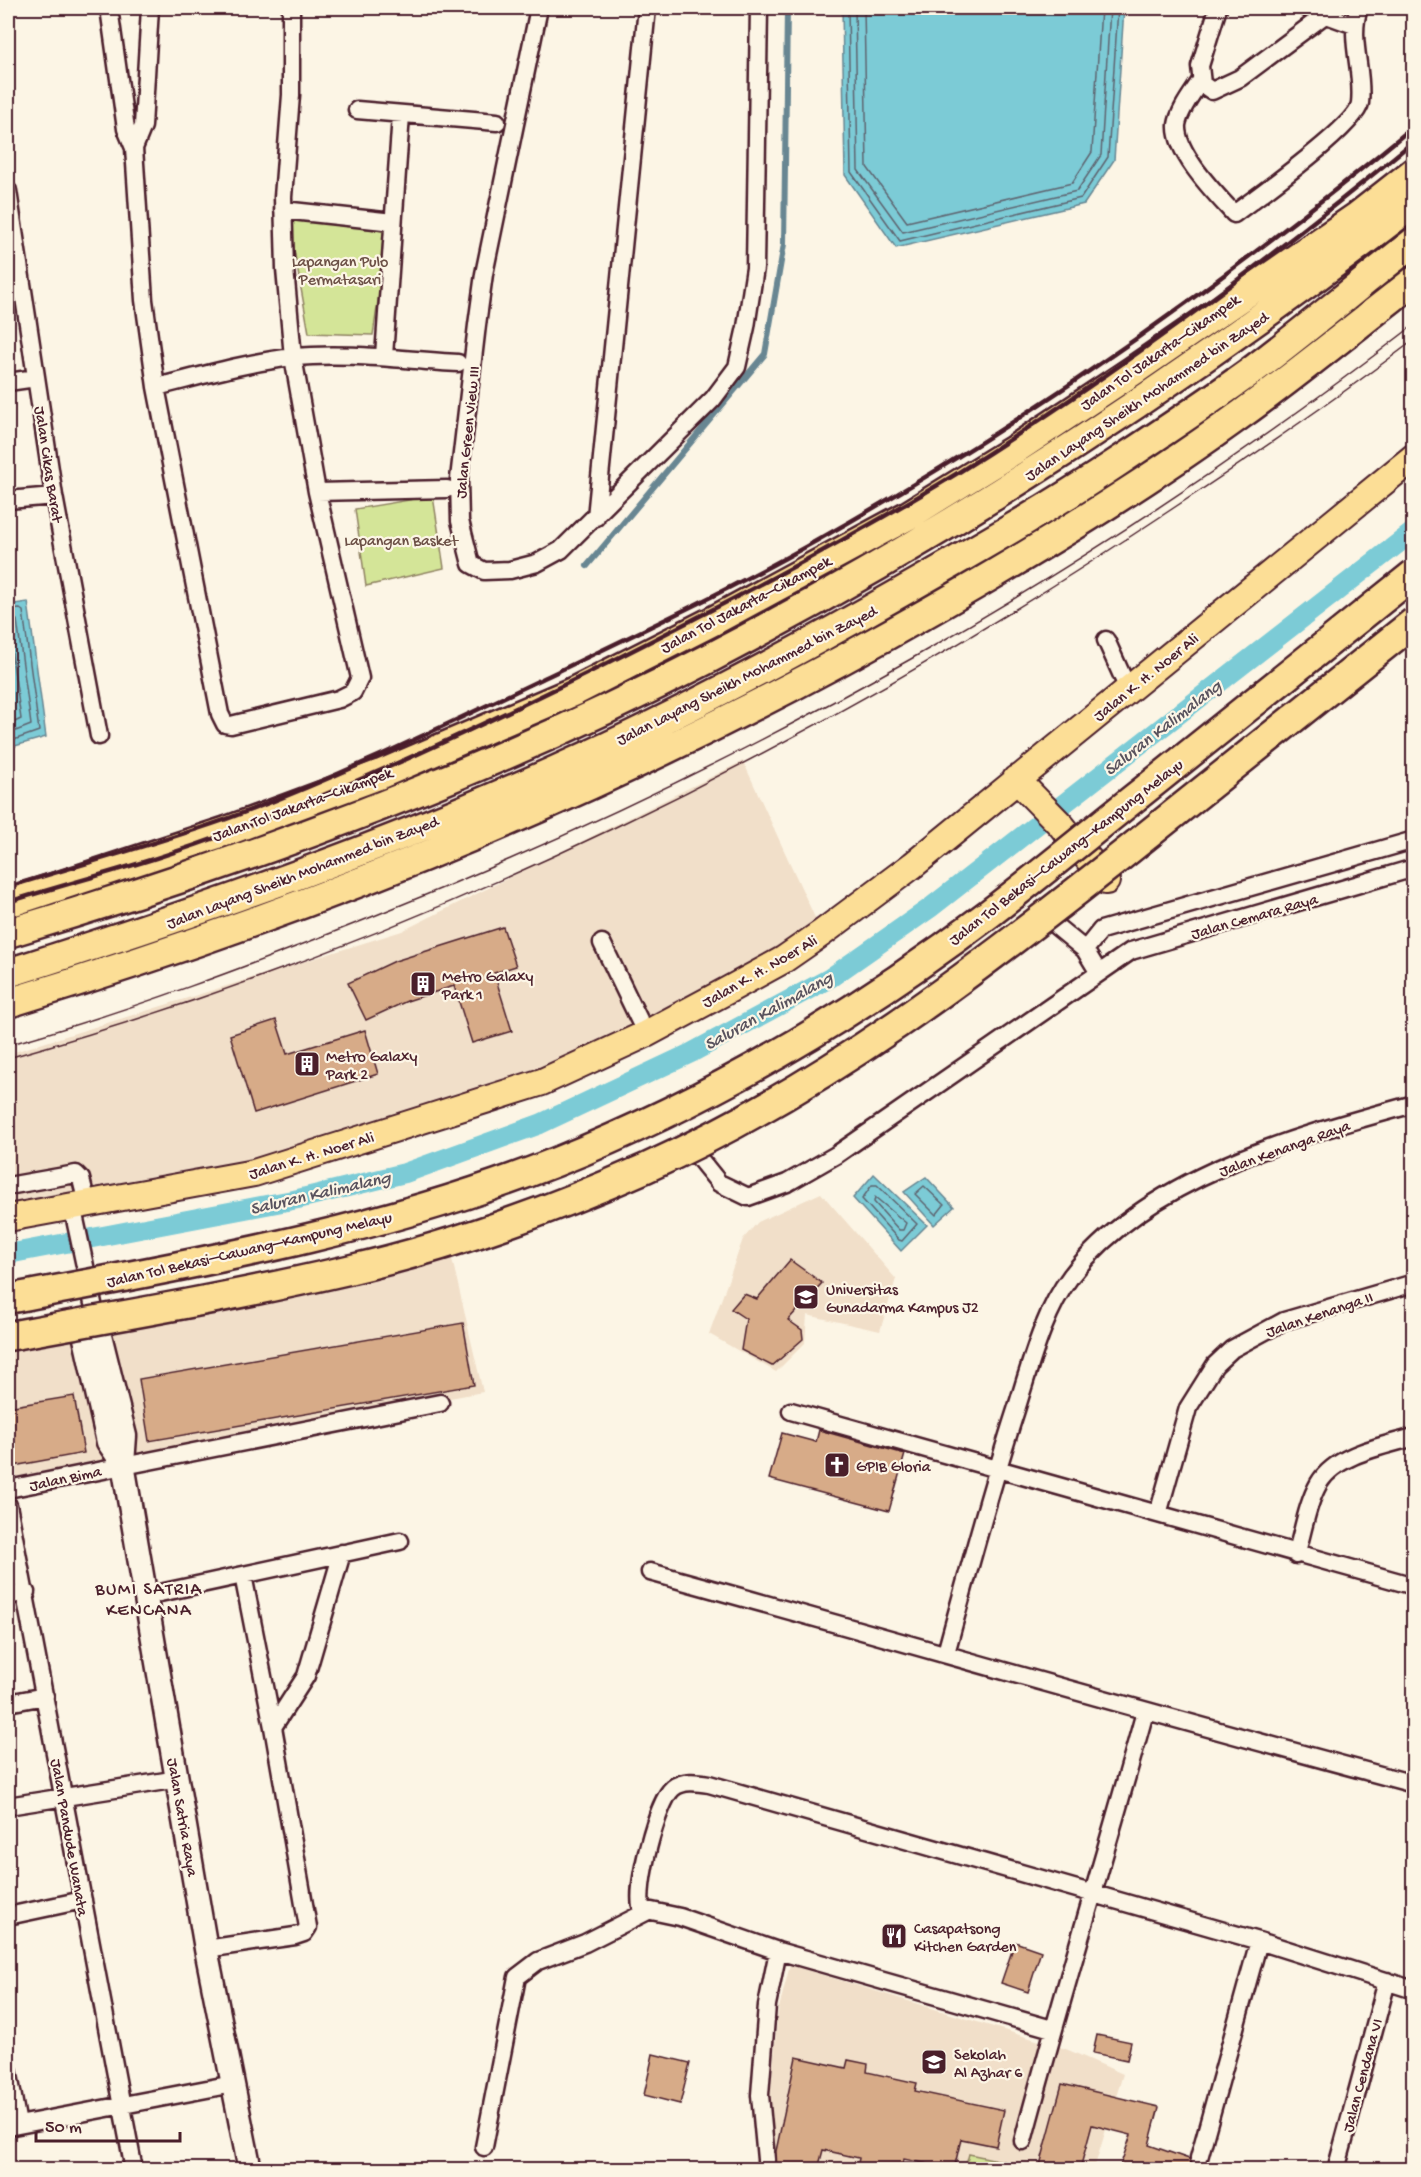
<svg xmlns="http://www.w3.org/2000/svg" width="1421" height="2177" viewBox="0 0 1421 2177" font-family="'Gochi Hand',sans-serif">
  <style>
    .built { fill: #f1dfc9 }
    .green { fill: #d4e598; stroke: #8f8262; stroke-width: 1.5 }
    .water { fill: #7bcbd6; stroke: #678692; stroke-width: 1.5 }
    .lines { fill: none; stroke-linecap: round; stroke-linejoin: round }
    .shore { stroke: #5e646f; stroke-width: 1.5 }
    .stream { stroke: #678692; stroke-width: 6 }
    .canal { stroke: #7bcbd6; stroke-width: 20 }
    .building { fill: #d7ab88; stroke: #4a1f2b; stroke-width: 1.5 }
    .street-casing { stroke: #4a1f2b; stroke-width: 21 }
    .secondary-casing { stroke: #4a1f2b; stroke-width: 27 }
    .primary-casing { stroke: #4a1f2b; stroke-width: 30 }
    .highway-casing { stroke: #4a1f2b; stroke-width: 33 }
    .street { stroke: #fcf5e5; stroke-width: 16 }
    .secondary { stroke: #fcf5e5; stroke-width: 22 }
    .primary { stroke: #fcde96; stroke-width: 26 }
    .highway { stroke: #fcde96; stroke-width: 28 }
    .tram { stroke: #4a1f2b; stroke-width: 1.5 }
    .rail { stroke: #4a1f2b; stroke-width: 4.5 }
    .highway-bridge-casing { stroke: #4a1f2b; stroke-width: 33; stroke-linecap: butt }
    .highway-bridge { stroke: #fcde96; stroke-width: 28 }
    .labels { text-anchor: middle; stroke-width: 4.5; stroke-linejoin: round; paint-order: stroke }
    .park-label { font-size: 16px; fill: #6c5046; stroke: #fcf5e5 }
    .street-label { font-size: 16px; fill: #4a1f2b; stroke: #fcf5e5 }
    .poi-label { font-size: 16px; fill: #4a1f2b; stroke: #fcf5e5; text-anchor: start }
    .water-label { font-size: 18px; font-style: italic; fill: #59535e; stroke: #fcf5e5 }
    .neighbourhood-label { font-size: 18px; letter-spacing: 1.5px; fill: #4a1f2b; stroke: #fcf5e5 }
  </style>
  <rect width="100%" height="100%" fill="#fcf5e5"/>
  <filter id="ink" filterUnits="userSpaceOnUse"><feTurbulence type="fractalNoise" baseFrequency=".0167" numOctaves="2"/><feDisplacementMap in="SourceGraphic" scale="12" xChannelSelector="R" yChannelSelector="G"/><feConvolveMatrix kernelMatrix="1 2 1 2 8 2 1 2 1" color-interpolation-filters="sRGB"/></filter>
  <g filter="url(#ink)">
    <path class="built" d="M743 761 822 933 540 1076 254 1173 8 1217V1054L402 931Z
      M821 1193 896 1279 880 1331 807 1315 805 1343 776 1372 709 1334 743 1239 758 1222Z
      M449 1246 483 1392 8 1478V1344Z
      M790 1965 1066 2049 1123 2074 1094 2169 776 2170 769 2110 778 2012Z"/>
    <path class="green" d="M288 216 388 232 373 335 309 333Z
      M433 496 444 568 366 586 355 509Z
      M969 2154 1036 2168 1035 2169H965Z"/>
    <path class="water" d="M842 8H1124L1114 160 1084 204 896 248 845 175Z
      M28 602 46 737 8 748V605Z
      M874 1174 927 1225 901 1251 853 1198Z
      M926 1177 954 1207 934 1225 904 1192Z"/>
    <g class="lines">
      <path class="shore" d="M848 8 851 172 900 241 1081 198 1108 157 1118 8
        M855 8 858 170 903 232 1077 191 1101 155 1110 8
        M864 8 867 167 907 222 1072 183 1092 152 1101 8
        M8 610 20 609 23 611 39 731 8 742
        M8 618 17 620 31 725 8 734
        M8 627 21 719 8 725
        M872 1185H877L917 1224 902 1241 899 1240 862 1199Z
        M924 1186 944 1205 936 1215 915 1194Z
        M875 1197 906 1223 903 1230H899L874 1202Z"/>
      <path class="stream" d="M587 566 765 354 784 244 787 8"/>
      <path class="canal" d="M8 1254 298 1199 405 1173 540 1124 691 1053 830 978 930 908 1414 531"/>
    </g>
    <path class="building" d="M503 927 516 966 494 973 512 1031 472 1043 454 986 407 1001 366 1020 348 983 395 961Z
      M276 1020 287 1054 365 1030 378 1074 254 1113 230 1035Z
      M790 1260 822 1283 788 1320 802 1330 803 1339 772 1366 741 1350 746 1319 731 1309 744 1294 757 1299Z
      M463 1323 474 1385 149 1441 139 1379Z
      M74 1396 84 1453 8 1467V1407Z
      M819 1430 905 1454 889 1511 769 1479 782 1433 816 1442Z
      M1015 1942 1041 1951 1028 1992 1001 1983Z
      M1097 2035 1131 2042 1127 2060 1093 2053Z
      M653 2054 690 2063 680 2104 644 2095Z
      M796 2057 846 2068 848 2060 868 2064 867 2072 917 2083 915 2091 1004 2110 996 2146 961 2139 954 2169 904 2159 901 2169H857L859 2158 823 2150 818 2169H777L776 2151Z
      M1062 2084 1159 2107 1149 2145 1189 2159 1196 2168 1206 2165 1211 2169H1119L1131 2135 1092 2125 1080 2169H1039Z"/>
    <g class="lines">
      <g class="street-casing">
        <path id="street" d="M109 8 126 129 134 148 144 300 156 387 220 714 225 724 231 725 339 699 353 692 360 678 317 492 293 357 285 269 283 197 291 95V8
          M539 8 484 274 477 325 459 479 460 521 471 564 484 571 510 570 537 563 561 550 713 399 737 367 746 327 755 268 759 8
          M1218 8 1200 66 1202 84 1212 91 1240 78 1326 14
          M1307 8 1354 25
          M1201 80C1193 93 1179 110 1177 125 1175 153 1216 194 1234 214 1257 197 1357 125 1360 103 1364 71 1348 39 1359 8
          M357 110 497 122
          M134 148 143 126 150 8
          M8 191 54 496 99 736
          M283 210 393 222
          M384 356 401 115
          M8 382 36 378
          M156 387C201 376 248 362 294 357 349 352 403 360 458 363
          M317 492 447 489
          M8 500 54 496
          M596 517 647 8
          M1106 640 1128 689
          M1051 922 1085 950 1099 973
          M602 943 646 1034
          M1085 950 1101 930 1414 840
          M694 1152 719 1183 748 1197 787 1183 836 1155 1131 951 1414 868
          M8 1186 76 1174 81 1179 87 1203
          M72 1205 98 1327
          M791 1411 1414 1586
          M8 1489 440 1403
          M8 1505 134 2170
          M1158 1514 1188 1408 1215 1365 1232 1349 1284 1321 1414 1283
          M1296 1555C1303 1532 1307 1504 1319 1483 1336 1454 1384 1446 1414 1437
          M650 1572C905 1642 1158 1716 1414 1784
          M8 1596 26 1592
          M146 1596 400 1541
          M946 1653C968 1572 990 1490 1016 1410 1030 1366 1043 1313 1071 1276 1148 1176 1297 1136 1414 1104
          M8 1703 45 1696
          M273 1727 306 1676 342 1553
          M8 1806 178 1779
          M8 1916 83 1900
          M206 1949 295 1936 304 1933 308 1927 273 1727 243 1575
          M1052 2029 778 1951 680 1917 642 1909C634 1891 657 1801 673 1788 683 1780 697 1782 709 1784L1259 1941 1414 1990
          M8 2069 18 2125
          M8 2127 233 2084
          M1023 2141C1061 1998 1105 1856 1145 1712
          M484 2147 517 1977 538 1961 585 1943 648 1911
          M1199 2158 1259 1941
          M767 2170 760 2095 767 2005 778 1951
          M1336 2170 1387 1981"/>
      </g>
      <g class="secondary-casing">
        <path id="secondary" d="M98 1327 125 1436 123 1464 206 1949 250 2170
          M83 1329 108 1442 123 1464"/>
      </g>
      <g class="primary-casing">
        <path id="primary" d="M1016 779 1061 825 1106 881
          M8 1218 254 1173 542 1082 646 1034 730 989 783 960 822 933 913 865 1414 457"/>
      </g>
      <g class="highway-casing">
        <path id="highway" d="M8 903 227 831 381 774 575 691 713 621 909 515 1014 450 1133 371 1358 216 1414 172
          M8 933C247 862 486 774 708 659 957 530 1192 375 1414 203
          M8 973C204 911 398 843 585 757 694 707 800 650 905 590 977 549 1049 508 1118 462 1162 433 1207 403 1250 372 1306 330 1359 285 1414 242
          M8 1003C334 904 636 779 932 610 1039 549 1144 485 1243 413 1301 371 1357 325 1414 281"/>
      </g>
      <use href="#street" class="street"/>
      <use href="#secondary" class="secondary"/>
      <use href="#primary" class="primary"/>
      <use href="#highway" class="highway"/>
      <path class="tram" d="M8 1045C132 1010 249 966 369 918 742 770 1096 571 1414 325
        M8 1058C419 943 817 746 1172 509 1254 455 1335 400 1414 340"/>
      <path class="rail" d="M8 887C79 865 153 845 224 820 333 780 437 729 542 679 634 635 727 591 816 541 1028 422 1227 281 1414 126
        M8 902C82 879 159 860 231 832 353 786 470 731 586 674 711 611 836 547 956 474 1116 374 1268 261 1414 141"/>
      <g class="highway-bridge-casing">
        <path id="highway-bridge" d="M8 1299C192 1264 380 1232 556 1162 711 1100 857 1014 990 913 1041 874 1091 832 1142 792 1232 719 1323 647 1414 574
          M8 1336C121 1316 236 1296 348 1270 449 1247 551 1210 646 1168 824 1088 978 970 1130 849 1224 773 1319 698 1414 622"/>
      </g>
      <use href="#highway-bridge" class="highway-bridge"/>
    </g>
  </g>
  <defs>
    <g id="building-square" transform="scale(1.35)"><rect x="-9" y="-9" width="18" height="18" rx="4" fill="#4a1f2b" stroke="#fcf5e5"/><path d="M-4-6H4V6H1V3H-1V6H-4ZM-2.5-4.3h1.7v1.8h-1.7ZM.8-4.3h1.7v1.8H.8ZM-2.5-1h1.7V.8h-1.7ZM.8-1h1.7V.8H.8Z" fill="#fff"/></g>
    <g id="university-square" transform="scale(1.35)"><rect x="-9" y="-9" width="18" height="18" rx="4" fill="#4a1f2b" stroke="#fcf5e5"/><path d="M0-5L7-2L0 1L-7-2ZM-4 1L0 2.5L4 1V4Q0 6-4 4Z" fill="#fff"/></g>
    <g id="church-square" transform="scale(1.35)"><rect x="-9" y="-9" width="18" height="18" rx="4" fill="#4a1f2b" stroke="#fcf5e5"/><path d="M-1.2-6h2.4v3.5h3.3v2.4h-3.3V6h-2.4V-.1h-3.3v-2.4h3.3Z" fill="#fff"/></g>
    <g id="restaurant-square" transform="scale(1.35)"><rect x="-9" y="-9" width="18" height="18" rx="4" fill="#4a1f2b" stroke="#fcf5e5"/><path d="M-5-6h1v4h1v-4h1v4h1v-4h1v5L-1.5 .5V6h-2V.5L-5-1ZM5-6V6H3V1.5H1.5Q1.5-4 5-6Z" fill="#fff"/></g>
    <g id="school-square" transform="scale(1.35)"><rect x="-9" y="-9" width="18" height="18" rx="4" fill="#4a1f2b" stroke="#fcf5e5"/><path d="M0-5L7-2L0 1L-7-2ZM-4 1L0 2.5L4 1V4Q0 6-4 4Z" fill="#fff"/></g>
  </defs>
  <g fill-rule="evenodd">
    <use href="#building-square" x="423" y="984"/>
    <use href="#building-square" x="307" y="1064"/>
    <use href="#university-square" x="806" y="1297"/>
    <use href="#church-square" x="837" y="1465"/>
    <use href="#restaurant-square" x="894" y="1936"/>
    <use href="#school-square" x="934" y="2062"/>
  </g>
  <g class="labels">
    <g class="park-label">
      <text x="340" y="266">Lapangan Pulo<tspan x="340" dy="18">Permatasari</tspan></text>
      <text x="401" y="545">Lapangan Basket</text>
    </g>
    <g class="street-label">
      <text transform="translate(1159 351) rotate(-35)" y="6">Jalan Tol Jakarta–Cikampek</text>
      <text transform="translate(1146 395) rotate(-34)" y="6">Jalan Layang Sheikh Mohammed bin Zayed</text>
      <text transform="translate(466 432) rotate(-84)" y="6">Jalan Green View III</text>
      <text transform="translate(50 464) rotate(81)" y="6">Jalan Cikas Barat</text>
      <text transform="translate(745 603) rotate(-28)" y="6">Jalan Tol Jakarta–Cikampek</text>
      <text transform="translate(746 674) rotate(-27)" y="6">Jalan Layang Sheikh Mohammed bin Zayed</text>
      <text transform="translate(1145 676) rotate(-39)" y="6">Jalan K. H. Noer Ali</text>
      <text transform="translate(302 803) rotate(-20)" y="6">Jalan Tol Jakarta–Cikampek</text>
      <text transform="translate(1065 851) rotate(-38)" y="6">Jalan Tol Bekasi–Cawang–Kampung Melayu</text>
      <text transform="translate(302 871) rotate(-21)" y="6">Jalan Layang Sheikh Mohammed bin Zayed</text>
      <text transform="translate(1254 915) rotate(-16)" y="6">Jalan Cemara Raya</text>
      <text transform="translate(759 970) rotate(-30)" y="6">Jalan K. H. Noer Ali</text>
      <text transform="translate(1284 1147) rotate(-20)" y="6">Jalan Kenanga Raya</text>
      <text transform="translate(311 1154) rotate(-17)" y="6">Jalan K. H. Noer Ali</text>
      <text transform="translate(249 1248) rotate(-13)" y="6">Jalan Tol Bekasi–Cawang–Kampung Melayu</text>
      <text transform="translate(1319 1313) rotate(-19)" y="6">Jalan Kenanga II</text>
      <text transform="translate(65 1477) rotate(-12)" y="6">Jalan Bima</text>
      <text transform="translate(184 1817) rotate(80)" y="6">Jalan Satria Raya</text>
      <text transform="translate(71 1837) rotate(80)" y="6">Jalan Pandude Wanata</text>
      <text transform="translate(1361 2075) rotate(-75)" y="6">Jalan Cendana VI</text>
    </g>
    <g class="poi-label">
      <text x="442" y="981">Metro Galaxy<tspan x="442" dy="18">Park 1</tspan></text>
      <text x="326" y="1061">Metro Galaxy<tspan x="326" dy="18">Park 2</tspan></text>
      <text x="826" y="1294">Universitas<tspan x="826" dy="18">Gunadarma Kampus J2</tspan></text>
      <text x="856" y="1471">GPIB Gloria</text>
      <text x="914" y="1933">Casapatsong<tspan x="914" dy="18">Kitchen Garden</tspan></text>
      <text x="954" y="2059">Sekolah<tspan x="954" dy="18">Al Azhar 6</tspan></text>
    </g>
    <g class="water-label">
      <text transform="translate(1162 727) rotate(-38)" y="6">Saluran Kalimalang</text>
      <text transform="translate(768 1010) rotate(-29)" y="6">Saluran Kalimalang</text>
      <text transform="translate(320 1192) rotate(-13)" y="6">Saluran Kalimalang</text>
    </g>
    <g class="neighbourhood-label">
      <text x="149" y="1594">BUMI SATRIA<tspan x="149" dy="21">KENCANA</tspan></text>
    </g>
  </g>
  <rect width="1421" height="2177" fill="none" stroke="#fcf5e5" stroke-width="30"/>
  <rect x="15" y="15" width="1391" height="2147" fill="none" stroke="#4a1f2b" stroke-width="2" filter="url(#ink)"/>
  <path d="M36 2132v9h144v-9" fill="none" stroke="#4a1f2b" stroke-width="3"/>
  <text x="45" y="2132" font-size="18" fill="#4a1f2b" stroke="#fcf5e5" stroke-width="4.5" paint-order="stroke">50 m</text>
</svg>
